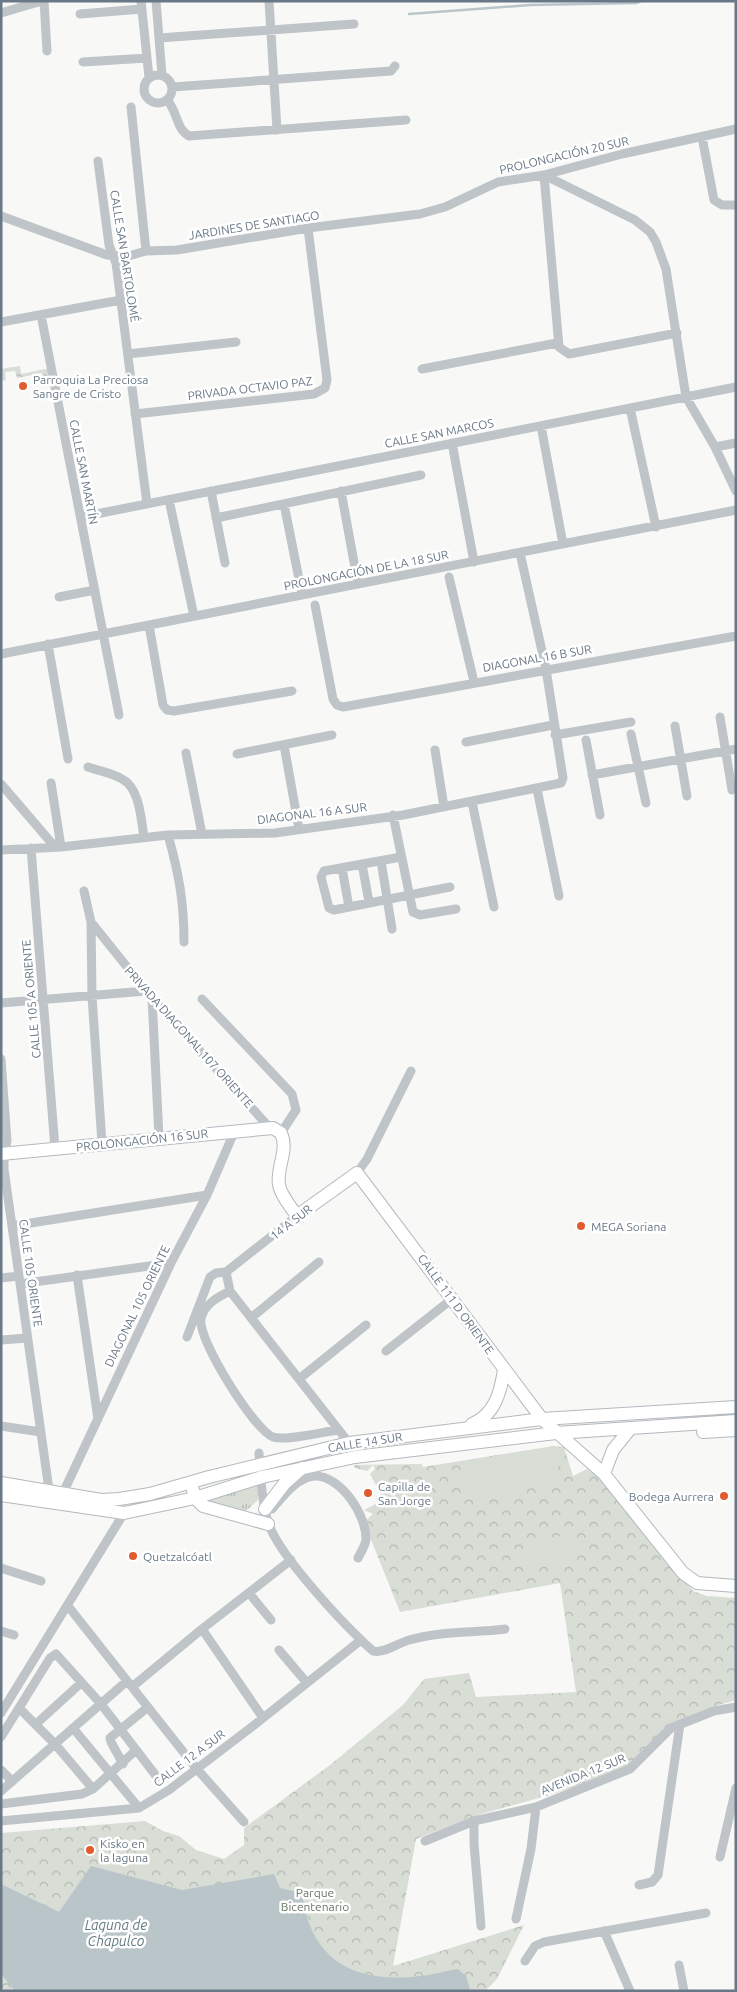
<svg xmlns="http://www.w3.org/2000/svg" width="737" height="1992" font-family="Ubuntu,sans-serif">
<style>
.grass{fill:url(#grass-tufts)}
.park{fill:url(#park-crowns)}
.pitch{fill:#d8ddd5}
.water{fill:#bac5ca}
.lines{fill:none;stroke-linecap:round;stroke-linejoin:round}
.stream{stroke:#bac5ca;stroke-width:2.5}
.secondary-casing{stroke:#b4b9be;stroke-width:14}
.street{stroke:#bfc4c8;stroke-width:9}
.secondary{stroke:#fff;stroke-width:12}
.poi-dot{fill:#e05b2e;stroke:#fff;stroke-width:2}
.labels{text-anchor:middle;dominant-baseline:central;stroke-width:5;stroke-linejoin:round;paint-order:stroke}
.street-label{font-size:12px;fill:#687886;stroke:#fff}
.poi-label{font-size:12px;fill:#687886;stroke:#fff;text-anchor:start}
.park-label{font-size:12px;fill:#667863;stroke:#fff}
.water-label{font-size:14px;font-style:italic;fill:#637982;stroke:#fff}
</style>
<defs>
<pattern id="grass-tufts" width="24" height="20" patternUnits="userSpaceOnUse" patternTransform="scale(1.25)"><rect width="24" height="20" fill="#d8ddd5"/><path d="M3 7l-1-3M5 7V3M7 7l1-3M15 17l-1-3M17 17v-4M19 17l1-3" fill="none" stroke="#b3b8b2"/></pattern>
<pattern id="park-crowns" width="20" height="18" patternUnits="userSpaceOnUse" patternTransform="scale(1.25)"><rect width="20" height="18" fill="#d8ddd5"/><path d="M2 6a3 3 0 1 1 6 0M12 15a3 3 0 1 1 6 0" fill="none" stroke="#b3b8b2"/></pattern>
</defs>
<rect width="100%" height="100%" fill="#f8f8f6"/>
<path class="grass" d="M257 1485 258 1500 245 1512 200 1501Z"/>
<path class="park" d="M20 366 21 374 50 368 52 376 43 378 42 373 17 378 15 371 5 372 6 380 1 381V369Z
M554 1446 564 1447 573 1476 587 1469 605 1482 693 1591 707 1596 736 1598V1700L712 1707 668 1728 631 1768 550 1795 481 1814 416 1839 393 1966 524 1925 497 1979 485 1991H1V1833L145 1821 163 1831 179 1836 196 1850 224 1859 244 1845V1828L330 1765 403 1705 424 1679 469 1673 476 1697 576 1692 560 1583 400 1612 364 1522 373 1514 364 1510 378 1503 381 1507 385 1502 370 1474 375 1469 373 1465 367 1471 355 1468 354 1465 422 1464 423 1467Z"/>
<path class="pitch" d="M554 1446 561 1483 466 1500 460 1463Z
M573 1534 577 1559 528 1567 523 1542Z"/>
<path class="water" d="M91 1866 182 1890 274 1874 280 1888 302 1893C310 1961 355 1984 420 1976 433 1975 445 1971 458 1969L466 1976 470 1989 462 1991H15L1 1974V1884L59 1912Z"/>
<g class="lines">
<path class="stream" d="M409 14 530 5 636 3 641 1"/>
<defs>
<path id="secondary" d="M1 1154 273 1128 281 1133C289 1151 276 1167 279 1185 281 1196 291 1207 297 1216L357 1173 542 1419 604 1474 683 1573 697 1583 736 1586
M472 1424C495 1415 501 1391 504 1369
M703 1432 736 1430
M604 1474 613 1450 630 1429
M1 1483 101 1500 119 1499 150 1494 209 1477 349 1443 542 1419 736 1407
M193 1490 195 1498 203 1506 268 1524
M1 1495 124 1513 195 1498 262 1477 355 1457 556 1433 736 1421
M265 1509 284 1484 302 1468"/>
</defs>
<use href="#secondary" class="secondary-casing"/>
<path class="street" d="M44 1 47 51
M141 1 149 77
M156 1 162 75
M269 1 277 130
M1 13 42 1
M80 14 142 9
M159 38 354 24
M83 62 147 58
M144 89a14 14 0 1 1 28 0a14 14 0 1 1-28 0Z
M173 87 391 71 395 66
M167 100C177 110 176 129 189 136L406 120
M131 107 146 251
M702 137 714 200 722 205H736
M98 161 109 245 116 263 147 504
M544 175 635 220 650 232 656 242 666 269 686 397 715 447 736 491
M544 175 559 347 569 354 677 333
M1 216 107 255 125 257 146 251 177 250 308 228 420 214 445 207 498 182 544 175 622 154 736 129
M41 315 119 715
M1 322 121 300
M128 354 236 342
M422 369 557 343
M630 408 656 527
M135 414 314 394 325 388 327 380 308 228
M541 426 563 544
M452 443 474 562
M715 447 736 443
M211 491 225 563
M341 491 358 584
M169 500 194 616
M284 504 302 594
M81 517 736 387
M216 518 421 475
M449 577 474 682
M59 597 95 590
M315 605 333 699 337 705 343 707 736 636
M149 625 163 705 167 710 174 711 292 691
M48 644 68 759
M1 654 736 510
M720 717 732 790
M675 726 687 796
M631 734 646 803
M555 735 631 722
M586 740 600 815
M466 742 553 725
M284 745 299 829
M435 750 444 807
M186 753 202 834
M237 754 332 735
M88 767C99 771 112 773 122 779 140 788 141 820 144 837
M592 775 736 749
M51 783 61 847
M1 784 55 847
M537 789 559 896
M472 802 494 907
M393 815 413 912 420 915 456 909
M168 835C179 874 184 902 184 942
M31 848 55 1148
M1 850 61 847 168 835 275 833 403 815 561 783 563 778 546 669 520 553
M401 857 324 871 321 877 329 908 334 910 450 887
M381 861 392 929
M362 864 369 902
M342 868 349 907
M84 891 91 922 92 996 102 1143
M91 922 152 998 269 1127
M152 998 159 1137
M202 999 292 1094 296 1110 281 1133
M1 1003 146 991
M1 1059 7 1141 4 1154V1169L49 1490
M357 1173 367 1159 411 1071
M12 1226 207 1195
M226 1272 297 1216
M77 1275 98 1419
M1 1278 19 1276
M20 1284 171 1263
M230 1291C218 1297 204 1304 201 1319 197 1339 255 1431 273 1437 287 1441 322 1432 338 1430
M251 1318 319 1262
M187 1337 210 1277 216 1273 226 1272 230 1291 349 1443
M1 1340 27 1338
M386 1351 452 1299
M299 1379 366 1325
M1 1426 41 1432
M259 1453C260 1475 262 1502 268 1522 278 1555 346 1627 373 1651 383 1654 398 1643 409 1640 439 1631 474 1633 505 1629
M63 1493 171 1263 207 1195 235 1130
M272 1509C282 1498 297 1477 314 1476 341 1475 367 1516 366 1540 365 1546 361 1552 358 1558
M1 1568 41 1581
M249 1593 271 1620
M68 1606 196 1768 244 1822
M202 1629 263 1718
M1 1631 14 1635
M279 1650 307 1683
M132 1687 202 1629 291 1560
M19 1708 55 1744 93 1789
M1 1713 124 1513
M36 1724 81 1683
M73 1728 139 1808
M1 1737 50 1658 56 1654 101 1704 157 1777
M123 1764 111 1742 110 1738 148 1707
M1 1770 12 1781
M1 1791 127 1681
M1 1804 82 1794 93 1789 135 1751
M1 1821 139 1808 169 1790 253 1726 361 1640
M474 1821V1844L481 1926
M425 1841 474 1821 536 1807 630 1769 671 1728 714 1711 736 1707
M720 1857 736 1788
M639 1885 652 1882 658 1875 680 1724
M516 1919 531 1849 536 1807
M604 1931 630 1991
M525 1961 535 1946 544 1942 706 1913
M679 1965 684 1991"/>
<use href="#secondary" class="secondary"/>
</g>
<g class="poi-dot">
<circle cx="23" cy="386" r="5"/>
<circle cx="581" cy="1226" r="5"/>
<circle cx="368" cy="1493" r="5"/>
<circle cx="724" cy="1496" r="5"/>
<circle cx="133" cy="1556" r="5"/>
<circle cx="90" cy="1850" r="5"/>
</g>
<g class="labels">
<g class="street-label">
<text transform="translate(564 155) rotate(-13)">PROLONGACIÓN 20 SUR</text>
<text transform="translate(254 225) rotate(-9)">JARDINES DE SANTIAGO</text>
<text transform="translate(125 256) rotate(81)">CALLE SAN BARTOLOMÉ</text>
<text transform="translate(250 388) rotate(-7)">PRIVADA OCTAVIO PAZ</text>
<text transform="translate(439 433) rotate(-11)">CALLE SAN MARCOS</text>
<text transform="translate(84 472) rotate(79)">CALLE SAN MARTÍN</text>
<text transform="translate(366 570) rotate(-11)">PROLONGACIÓN DE LA 18 SUR</text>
<text transform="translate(537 658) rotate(-10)">DIAGONAL 16 B SUR</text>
<text transform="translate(312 813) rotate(-7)">DIAGONAL 16 A SUR</text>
<text transform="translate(31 999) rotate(-95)">CALLE 105 A ORIENTE</text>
<text transform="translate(189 1037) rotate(48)">PRIVADA DIAGONAL 107 ORIENTE</text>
<text transform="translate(142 1140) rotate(-6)">PROLONGACIÓN 16 SUR</text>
<text transform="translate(291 1222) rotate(-38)">14 A SUR</text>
<text transform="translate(31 1273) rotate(82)">CALLE 105 ORIENTE</text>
<text transform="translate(456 1304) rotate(54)">CALLE 111 D ORIENTE</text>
<text transform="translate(137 1306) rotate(-64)">DIAGONAL 105 ORIENTE</text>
<text transform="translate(365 1442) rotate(-9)">CALLE 14 SUR</text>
<text transform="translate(189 1758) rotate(-37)">CALLE 12 A SUR</text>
<text transform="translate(583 1774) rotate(-22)">AVENIDA 12 SUR</text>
</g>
<g class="poi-label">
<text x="33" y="379">Parroquia La Preciosa<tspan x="33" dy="14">Sangre de Cristo</tspan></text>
<text x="591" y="1226">MEGA Soriana</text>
<text x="378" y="1486">Capilla de<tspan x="378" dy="14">San Jorge</tspan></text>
<text x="714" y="1496" text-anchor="end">Bodega Aurrera</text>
<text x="143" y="1556">Quetzalcóatl</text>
<text x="100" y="1843">Kisko en<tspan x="100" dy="14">la laguna</tspan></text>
</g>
<g class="park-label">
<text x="315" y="1892">Parque<tspan x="315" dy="14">Bicentenario</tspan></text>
</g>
<g class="water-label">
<text x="116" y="1925">Laguna de<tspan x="116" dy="16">Chapulco</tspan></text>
</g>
</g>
<rect width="737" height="1992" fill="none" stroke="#687886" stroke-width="5"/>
</svg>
